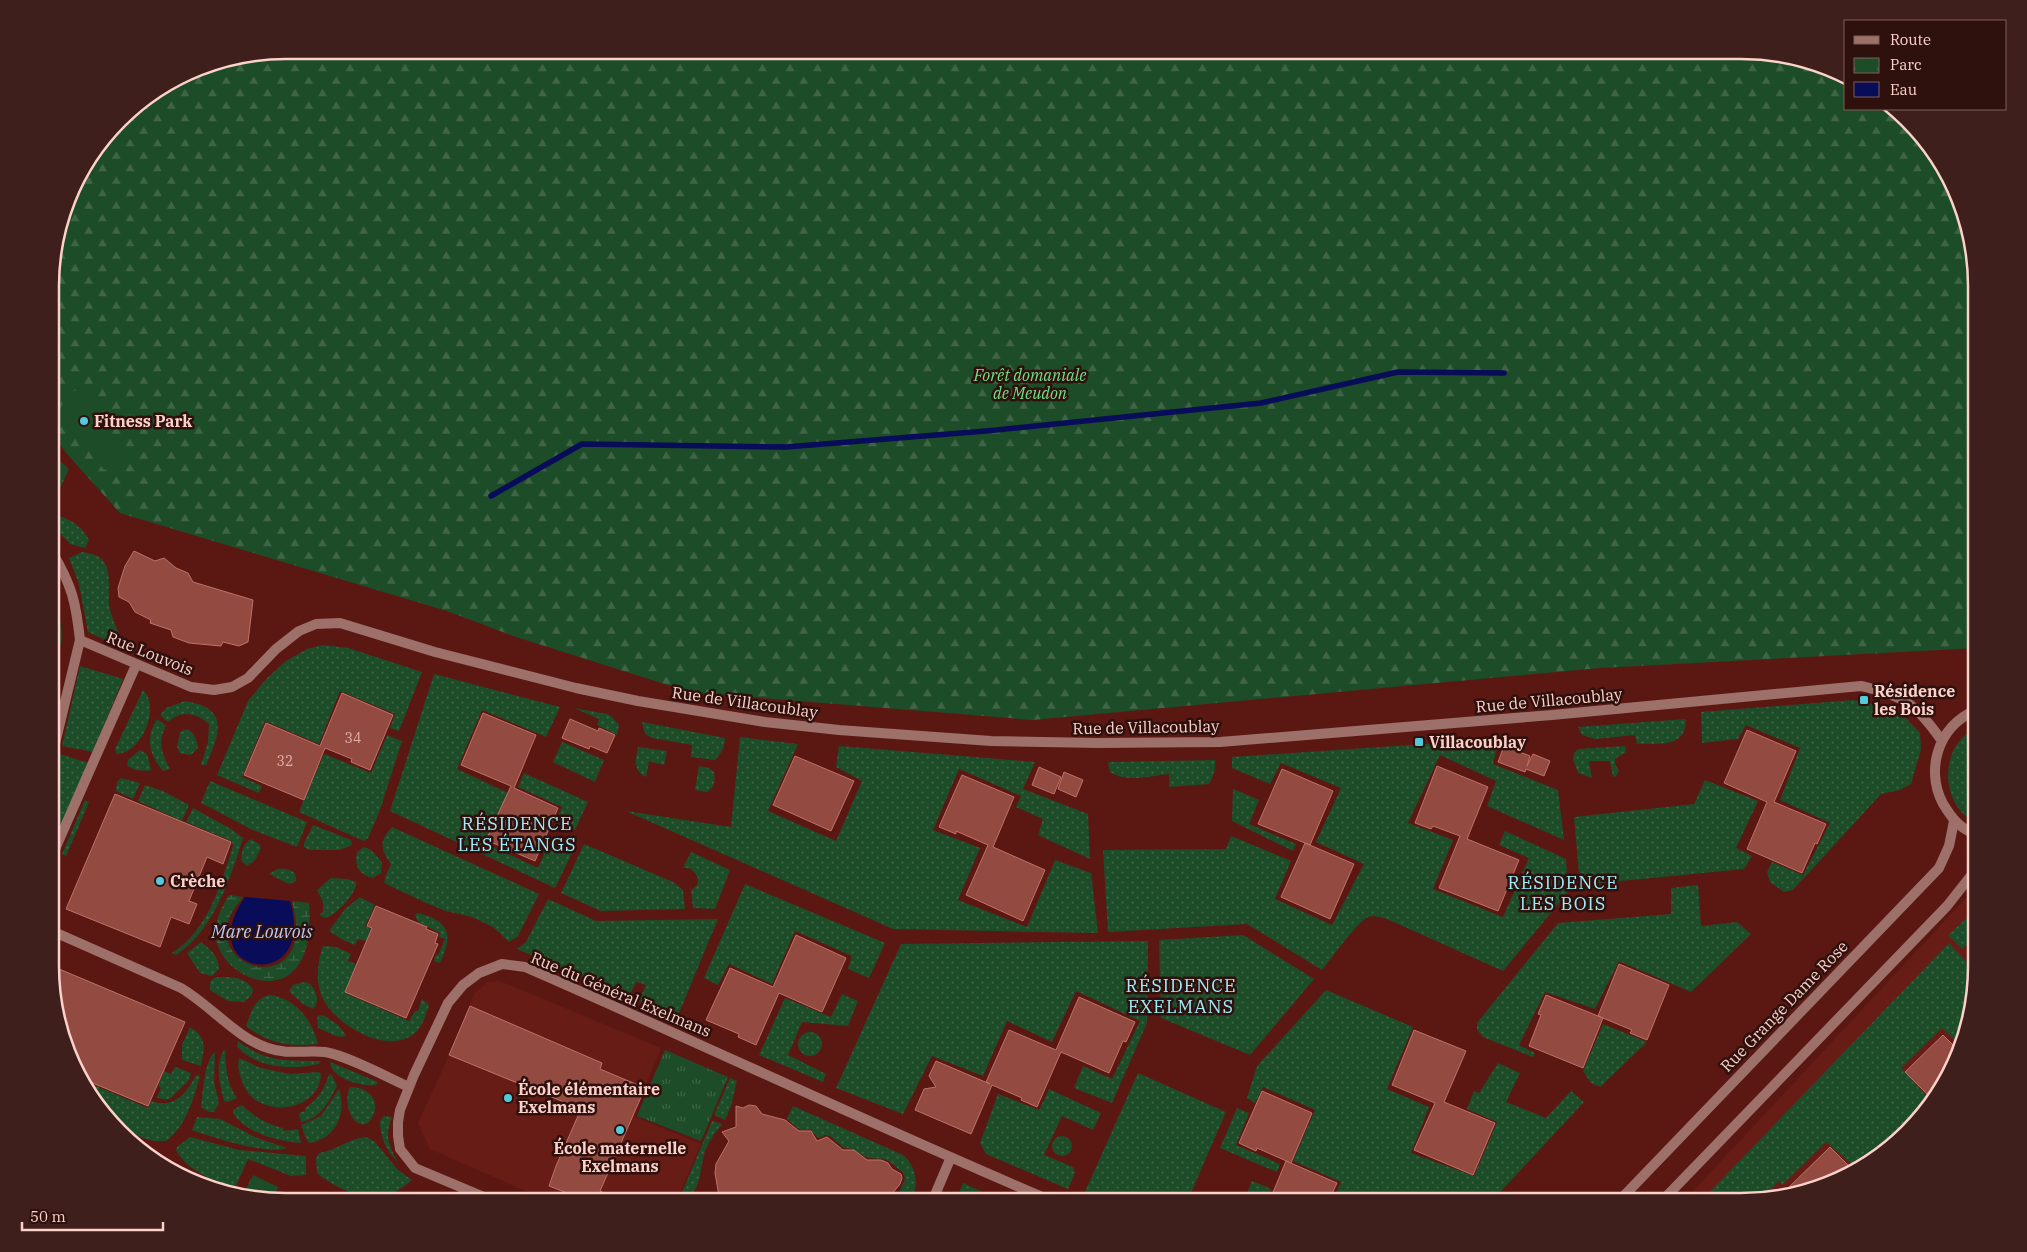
<svg xmlns="http://www.w3.org/2000/svg" width="2027" height="1252" font-family="'IBM Plex Serif',serif">
<style>
.built{fill:#681c16}
.grass{fill:url(#grass-dots)}
.forest{fill:url(#forest-firs)}
.wetland{fill:url(#wetland-marsh)}
.park{fill:url(#park-tufts)}
.pitch{fill:#1d4c28}
.water{fill:#090c59}
.lines{fill:none;stroke-linecap:round;stroke-linejoin:round}
.stream{stroke:#090c59;stroke-width:5.5}
.building{fill:#934a41;stroke:#bf7268}
.minor{stroke:#9d7069;stroke-width:10}
.tertiary{stroke:#9d7069;stroke-width:10}
.poi-dot{fill:#53cadc;stroke:#2e100d;stroke-width:2}
.labels{text-anchor:middle;dominant-baseline:central;stroke-width:5;stroke-linejoin:round;paint-order:stroke}
.number-label{font-size:14px;fill:#e2afa8}
.park-label{font-size:16px;font-style:italic;fill:#70e087;stroke:#2e100d}
.poi-label{font-size:16px;font-weight:bold;fill:#fcd1ca;stroke:#2e100d;text-anchor:start}
.street-label{font-size:16px;fill:#fcd1ca;stroke:#2e100d}
.neighbourhood-label{font-size:18px;letter-spacing:1px;fill:#9dedfa;stroke:#2e100d}
.water-label{font-size:18px;font-style:italic;fill:#bacbf7;stroke:#2e100d}
.rim{fill:none;stroke:#fcd1ca;stroke-width:2.5}
</style>
<defs>
<pattern id="grass-dots" width="8" height="8" patternUnits="userSpaceOnUse" patternTransform="scale(1.25)"><rect width="8" height="8" fill="#1d4c28"/><path d="M2 2h.1M6 6h.1" fill="none" stroke="#3f6546" stroke-width="1.8" stroke-linecap="round"/></pattern>
<pattern id="forest-firs" width="22" height="20" patternUnits="userSpaceOnUse" patternTransform="scale(1.25)"><rect width="22" height="20" fill="#1d4c28"/><path d="M5 1l3.5 6h-7zM16 11l3.5 6h-7z" fill="#3f6546"/></pattern>
<pattern id="wetland-marsh" width="20" height="14" patternUnits="userSpaceOnUse" patternTransform="scale(1.25)"><rect width="20" height="14" fill="#1d4c28"/><path d="M1 5h8M5 5V1M11 12h8M15 12V8" fill="none" stroke="#3f6546"/></pattern>
<pattern id="park-tufts" width="24" height="20" patternUnits="userSpaceOnUse" patternTransform="scale(1.25)"><rect width="24" height="20" fill="#1d4c28"/><path d="M3 7l-1-3M5 7V3M7 7l1-3M15 17l-1-3M17 17v-4M19 17l1-3" fill="none" stroke="#3f6546"/></pattern>
</defs>
<rect width="100%" height="100%" fill="#5b1813"/>
<path class="built" d="M1977 886V981L1965 1042 1937 1097 1859 1170 1756 1202H1683Z
M500 981 661 1048 633 1116 701 1144 676 1202H551L430 1149 418 1123 449 1055 474 994 487 982Z"/>
<path class="grass" d="M59 516C71 519 84 529 89 540L85 548 70 544 54 527 55 519Z
M82 552C117 556 107 581 109 605 111 616 116 625 119 635L116 645 88 632 79 584 69 558Z
M52 611 60 616 62 638 59 653 52 658Z
M323 645 348 648 422 672 399 731 390 728 395 714 340 691 319 744 265 721 242 777 262 786 259 793 217 775 248 701 267 678 286 661 307 649Z
M80 666 123 679 93 752 62 746Z
M434 674 560 707 546 737 482 710 457 769 508 793 484 843 538 868 551 838 574 849 555 888 390 811Z
M143 690C161 707 142 753 117 754L115 749Z
M1853 700 1882 706 1902 714 1920 733 1921 749 1911 784 1900 790 1881 794 1793 890 1784 892 1770 882 1767 872 1772 862 1803 875 1830 823 1780 800 1800 748 1746 725 1738 739 1702 743 1701 712Z
M185 701C230 708 220 733 206 765H201L208 742 209 724C195 712 182 710 168 722L160 715 166 708Z
M574 708 607 714 611 716 619 725 617 735 597 725 599 719Z
M157 719 166 726C157 742 162 754 170 769L163 771C149 755 145 737 157 719Z
M1686 719C1686 749 1659 743 1637 744L1635 735 1595 739 1582 735 1578 727Z
M642 722 725 738C725 747 721 754 715 760L691 757 692 745 652 738 645 734Z
M1977 728V823C1939 807 1938 744 1977 728Z
M187 729C195 734 196 738 198 748L191 755 180 753 177 747 180 732Z
M387 735 402 741 380 810 368 838 364 841 357 838 299 812 324 754 371 773Z
M740 737 798 744 768 811 836 841 862 781 836 767 839 746 1035 762 1023 789 1088 814 1090 859 1038 835 1043 819 1016 807 1021 796 959 769 933 830 980 848 958 900 1027 927 1055 860 1091 873 1098 933 893 929 626 811 731 827Z
M1499 739 1493 764 1558 790 1564 840 1487 806 1496 781 1440 755 1408 823 1453 840 1433 889 1503 917 1529 858 1499 845 1505 831 1566 859 1568 892 1503 971 1387 919C1381 917 1373 915 1368 917 1355 924 1332 958 1322 970L1247 924 1108 932 1103 850 1226 849 1231 836 1291 861 1275 899 1332 925 1364 864 1316 842 1341 788 1281 763 1270 784 1232 768V757Z
M562 742 604 760 595 782 553 762Z
M1625 746 1626 752 1615 759V764L1619 771 1616 776 1613 777 1610 761H1589L1592 778 1578 773 1573 759 1574 753 1578 749Z
M638 747 667 751 664 765 649 761 646 777C632 770 636 759 638 747Z
M140 750 147 754 151 769 149 771 136 770 127 766 128 760Z
M60 754 88 763 52 847V790Z
M1215 760C1216 769 1214 776 1209 784L1169 787V774C1151 776 1126 783 1110 772L1108 762Z
M699 766 709 768 714 772C715 781 715 787 707 792L695 790Z
M524 773 588 802 575 830 556 821 562 807 518 787Z
M121 778 140 783 133 799 116 791 117 782Z
M1705 780 1758 801 1736 848 1752 856 1744 869 1580 885 1574 817 1694 804Z
M210 781 307 822 297 847 253 830 201 803Z
M145 785 163 791 189 805 182 821 138 801Z
M1233 789 1259 800 1249 824 1296 844 1293 851 1232 821Z
M85 800 89 802 66 856 62 854Z
M193 808 231 829 243 838C230 879 214 930 176 955L172 953C209 929 220 886 233 846L232 841 186 822Z
M313 825 351 840 352 845 340 850H309L304 847V843Z
M392 827 539 894 518 936 509 942 493 927 472 917 446 911 426 903 384 883 386 875 391 864C380 849 379 841 392 827Z
M251 839 260 845 261 848 255 860 247 866 241 860C242 851 243 844 251 839Z
M584 844 673 882 683 890 685 909 601 911 561 893Z
M364 847 371 850 382 862 381 873 373 878C359 875 354 866 357 852Z
M691 852 730 870 715 909 693 908 691 890C702 884 699 874 689 868H683Z
M277 869C287 868 297 869 296 881L289 884 269 874Z
M331 878 348 879 356 882C358 892 337 913 328 917 324 918 323 917 320 915V913H323V902L317 890Z
M745 884 885 943 869 978 848 969 852 956 795 931 772 984 729 964 718 985 704 978Z
M1698 885 1701 926 1737 922 1751 934 1691 992 1619 961 1595 1009 1545 992 1519 1045 1535 1053 1533 1057 1483 1037 1477 1030V1023L1558 923 1671 914V888Z
M360 897 375 905 365 926 371 929 366 941 358 939 355 945 343 940 329 931 345 909Z
M548 899 596 921 718 919 677 1018 639 1001 646 985 636 982 629 997 517 949 526 942Z
M1977 909V935L1962 949 1948 935Z
M418 913C449 921 454 934 440 963L434 961 436 954 438 955 445 939 439 937 440 933 418 922 415 914Z
M1243 935 1314 979 1250 1055 1161 1018 1159 940Z
M1148 941 1147 1023 1112 1103 1074 1088 1083 1066 1112 1079 1140 1021 1076 991 1052 1042 1007 1021 983 1076 932 1056 903 1114 836 1088 901 944Z
M201 942C210 949 219 956 219 969L212 976 200 973 187 953Z
M1949 943 1977 973V981L1965 1042 1962 1047 1942 1028 1901 1068 1932 1102 1859 1170 1826 1142 1782 1185 1779 1181 1766 1195 1768 1198 1756 1202H1700Z
M323 946 336 947 351 954 348 961 356 964 345 993 409 1021 415 1011H418L422 999 429 1005C426 1014 423 1026 415 1033 388 1056 337 1026 323 999 315 983 317 963 323 946Z
M214 978C226 976 247 976 253 990L251 996 244 1002 228 1001 210 990V982Z
M304 982 310 984C317 991 320 1002 313 1009L303 1004 289 991 293 985Z
M1326 990 1413 1027 1387 1089 1429 1107 1411 1153 1474 1176 1497 1122 1467 1109 1474 1091 1479 1093 1498 1063 1520 1073 1506 1102 1546 1118 1571 1091 1584 1102 1491 1202H1332L1341 1182 1293 1161 1315 1110 1263 1087 1255 1103 1247 1098 1257 1066Z
M842 994 858 1001 848 1026 802 1022 788 1055 826 1074 823 1082 759 1055 785 998 831 1017Z
M271 995C297 1000 312 1020 318 1044 290 1047 269 1044 246 1026 251 1013 254 997 271 995Z
M323 1015 338 1025 346 1035 344 1037 336 1036 318 1028 317 1019 318 1016Z
M1603 1024 1647 1042 1600 1087 1591 1083 1583 1071Z
M190 1027C208 1039 204 1047 201 1066L182 1060V1045Z
M798 1044a12 12 0 1 1 24 0a12 12 0 1 1-24 0Z
M238 1041C267 1063 288 1060 321 1061L319 1064C293 1070 256 1069 237 1046Z
M225 1049C226 1067 226 1082 237 1098L228 1102 224 1101C220 1085 214 1063 225 1049Z
M215 1052 214 1082 219 1103 214 1112H209L201 1107C203 1093 204 1060 215 1052Z
M239 1059H242L258 1067 279 1072 291 1074 319 1072 321 1074C320 1104 282 1115 259 1102 249 1097 244 1088 241 1078 239 1072 237 1065 239 1059Z
M330 1062 378 1082 376 1085C362 1087 331 1079 330 1062Z
M175 1067 191 1073 189 1080 171 1098C167 1100 161 1100 157 1097L161 1088 158 1086 164 1071 171 1074Z
M1138 1073 1226 1112 1187 1202H1103L1084 1194Z
M329 1074 332 1075 337 1086C329 1101 321 1119 301 1122L299 1113 305 1111V1108C319 1099 324 1089 329 1074Z
M196 1075 200 1076C194 1098 186 1127 166 1141 159 1141 153 1142 146 1139 133 1135 87 1105 87 1090 87 1087 89 1085 89 1083L148 1108 151 1101C174 1109 186 1094 196 1075Z
M730 1078 737 1081 731 1106 725 1120 714 1115Z
M350 1087C373 1087 384 1107 367 1124 350 1128 343 1099 350 1087Z
M339 1089C347 1114 336 1139 309 1143L305 1136 301 1125 321 1116Z
M1049 1089 1101 1113 1093 1130 1062 1116 1044 1155 1073 1167 1075 1173 1068 1189 986 1154 980 1143 998 1094 1039 1110Z
M242 1105C255 1117 266 1124 283 1128V1131L298 1129 301 1143C277 1141 247 1134 233 1113V1110Z
M793 1106 903 1155C917 1167 919 1185 911 1202H895L905 1179 903 1172C897 1169 893 1163 887 1160 880 1157 873 1160 867 1157 858 1154 854 1147 844 1148L830 1136 825 1135 820 1138 817 1137 811 1130H800L787 1119Z
M1237 1108 1249 1113 1236 1145 1280 1164 1277 1172 1220 1148Z
M384 1116 392 1117C384 1137 389 1145 398 1163 387 1150 380 1139 380 1121Z
M197 1117 220 1119 257 1138 287 1148C270 1156 211 1137 192 1130Z
M712 1121 722 1124C715 1133 707 1143 704 1155 700 1170 701 1183 691 1196L680 1197Z
M1052 1146a10 10 0 1 1 20 0a10 10 0 1 1-20 0Z
M190 1137 239 1150 306 1156V1175L291 1176 248 1159 234 1190C214 1180 187 1171 176 1150L177 1147Z
M366 1137 374 1141 398 1170 412 1180C402 1188 393 1195 381 1197 363 1201 330 1185 317 1173L316 1158 319 1153C336 1151 349 1138 366 1137Z
M1252 1181 1271 1189 1266 1202H1243Z
M963 1183 1004 1202H955Z"/>
<path class="forest" d="M286 50H1742L1817 62 1846 77V109H1890L1946 168 1977 271V648L1600 668 1032 720 690 692 513 636 447 611 120 513 67 454 52 433V255L74 181 130 109 196 68Z"/>
<path class="wetland" d="M229 895 243 897C239 903 233 909 230 916 205 974 319 999 292 901L309 903C311 926 310 958 290 974 263 994 220 968 216 938 214 922 221 908 229 895Z"/>
<path class="park" d="M52 453 69 469 55 499 52 498Z
M665 1050 728 1077 701 1141 637 1116Z
M253 1175 278 1187 272 1200 259 1198 245 1191Z"/>
<path class="pitch" d="M82 387 123 458 104 470 79 435 76 433 74 435 60 409 67 395Z"/>
<path class="water" d="M245 897 290 901C318 995 189 977 245 897Z"/>
<g class="lines">
<path class="stream" d="M491 496 582 444 786 447 986 431 1261 403 1398 372 1504 373"/>
</g>
<path class="building" d="M134 551 155 561 164 558 176 568 188 573 193 582 253 600 248 642 239 646 223 642 221 646 189 643 173 637 171 630 150 623 151 620 135 612 129 602 119 597 118 588 125 566Z
M342 693 393 715 370 770 351 762 352 759 325 748 304 800 244 775 266 723 320 746Z
M483 713 536 735 514 788 558 808 535 861 486 840 511 786 461 765Z
M570 719 598 731 599 728 615 735 607 753 590 746 589 749 562 738Z
M1747 730 1796 751 1774 802 1826 824 1817 844 1815 843 1802 873 1747 849 1767 802 1724 783Z
M1504 746 1530 756 1527 766 1533 754 1550 761 1544 776 1526 769 1525 772 1498 762Z
M795 756 854 781 831 831 773 805Z
M1437 766 1488 787 1467 839 1519 860 1498 911 1439 888 1460 836 1433 826 1431 829 1415 823Z
M1039 767 1061 777 1054 794 1032 785Z
M1282 769 1333 791 1310 845 1258 824Z
M1064 772 1083 780 1076 797 1058 789Z
M962 775 1014 797 993 847 1045 870 1023 921 966 895 988 845 956 831V834L939 827Z
M115 794 231 842 223 864 207 857 189 901 197 904 189 924 171 917 160 947 66 909Z
M1305 843 1354 864 1330 919 1281 897Z
M376 906 427 927 426 929 438 934 435 943 438 944 406 1018 345 992 372 928 367 926Z
M796 935 846 958 822 1012 779 993 756 1045 738 1037 739 1034 706 1020 730 968 773 987Z
M1619 964 1669 985 1647 1040 1630 1033 1632 1030 1598 1016Z
M52 966 185 1022 148 1106 83 1079 52 997Z
M1546 995 1603 1018 1583 1068 1529 1046 1541 1015 1538 1014Z
M1079 997 1135 1022 1126 1042 1123 1041 1109 1073 1061 1052 1037 1107 1021 1100 1022 1098 992 1085 971 1134 915 1110 924 1089 936 1087 929 1076 936 1061 990 1084 986 1082 1009 1030 1056 1050Z
M470 1006 602 1063 600 1069 645 1088 600 1191 625 1202H569L570 1194 549 1186 556 1166 581 1109 449 1055Z
M1414 1030 1466 1051 1444 1102 1495 1123 1473 1175 1414 1150 1435 1103 1392 1085Z
M1943 1035 1960 1052 1937 1097 1934 1101 1905 1072Z
M1262 1091 1312 1113 1291 1163 1257 1148 1256 1151 1239 1143Z
M749 1105 756 1106 762 1114 785 1120 799 1131H811L817 1141 827 1137 843 1150H854L867 1160H881L888 1163 892 1169 901 1174 902 1178 900 1184 891 1195 893 1202H720L715 1173 716 1164 729 1141 722 1132 736 1127V1106L743 1108Z
M1830 1147 1855 1172 1783 1193Z
M1286 1161 1337 1183 1328 1202H1269Z"/>
<g class="lines">
<path class="minor" d="M52 756 80 640
M52 856 136 665
M52 931 181 988C210 1005 238 1039 268 1048 287 1055 306 1050 325 1052 348 1056 387 1077 409 1087
M496 1202 415 1168 400 1149 398 1136V1122L400 1110 414 1075 448 1003 463 985 479 973 502 964 525 967C702 1044 877 1127 1054 1202
M932 1202 951 1157
M1618 1202 1939 868 1949 846 1954 821
M1661 1202 1947 906 1977 868"/>
<path class="tertiary" d="M52 552C72 585 76 603 80 640L191 687 214 690 232 687 248 678 276 649 299 631 316 624 340 623 435 652 576 688 638 701 765 722 839 730 991 741 1098 743 1220 742 1552 715 1861 686C1905 696 1916 704 1942 741
M1977 710C1936 725 1923 776 1947 810 1954 821 1964 831 1977 834"/>
</g>
<g class="poi-dot">
<circle cx="84" cy="421" r="5"/>
<rect x="1859" y="695" width="10" height="10" rx="2.5"/>
<rect x="1414" y="737" width="10" height="10" rx="2.5"/>
<circle cx="160" cy="881" r="5"/>
<circle cx="508" cy="1098" r="5"/>
<circle cx="620" cy="1130" r="5"/>
</g>
<g class="labels">
<g class="number-label">
<text x="353" y="738">34</text>
<text x="285" y="761">32</text>
</g>
<g class="park-label">
<text x="1030" y="375">Forêt domaniale<tspan x="1030" dy="18">de Meudon</tspan></text>
</g>
<g class="poi-label">
<text x="94" y="421">Fitness Park</text>
<text x="1874" y="691">Résidence<tspan x="1874" dy="18">les Bois</tspan></text>
<text x="1429" y="742">Villacoublay</text>
<text x="170" y="881">Crèche</text>
<text x="518" y="1089">École élémentaire<tspan x="518" dy="18">Exelmans</tspan></text>
<text x="620" y="1148" text-anchor="middle">École maternelle<tspan x="620" dy="18">Exelmans</tspan></text>
</g>
<g class="street-label">
<text transform="translate(150 653) rotate(22)">Rue Louvois</text>
<text transform="translate(1549 700) rotate(-5)">Rue de Villacoublay</text>
<text transform="translate(745 702) rotate(8)">Rue de Villacoublay</text>
<text transform="translate(1146 727) rotate(-1)">Rue de Villacoublay</text>
<text transform="translate(621 994) rotate(23)">Rue du Général Exelmans</text>
<text transform="translate(1784 1006) rotate(-46)">Rue Grange Dame Rose</text>
</g>
<g class="neighbourhood-label">
<text x="517" y="823">RÉSIDENCE<tspan x="517" dy="21">LES ÉTANGS</tspan></text>
<text x="1563" y="882">RÉSIDENCE<tspan x="1563" dy="21">LES BOIS</tspan></text>
<text x="1181" y="985">RÉSIDENCE<tspan x="1181" dy="21">EXELMANS</tspan></text>
</g>
<g class="water-label">
<text x="262" y="931">Mare Louvois</text>
</g>
</g>
<path d="M0 0H2027V1252H0ZM286 59H1741A227 227 0 0 1 1968 286V966A227 227 0 0 1 1741 1193H286A227 227 0 0 1 59 966V286A227 227 0 0 1 286 59Z" fill="#3e1f1c" fill-rule="evenodd"/>
<path class="rim" d="M286 59H1741A227 227 0 0 1 1968 286V966A227 227 0 0 1 1741 1193H286A227 227 0 0 1 59 966V286A227 227 0 0 1 286 59Z"/>
<rect x="1844" y="20" width="162" height="90" fill="#2e100d" stroke="#805d59"/>
<rect x="1854" y="36" width="25" height="8" fill="#9d7069" stroke="#805d59"/>
<text x="1890" y="45" font-size="15" fill="#fcd1ca">Route</text>
<rect x="1854" y="58" width="25" height="15" fill="url(#park-tufts)" stroke="#805d59"/>
<text x="1890" y="70" font-size="15" fill="#fcd1ca">Parc</text>
<rect x="1854" y="82" width="25" height="15" fill="#090c59" stroke="#805d59"/>
<text x="1890" y="95" font-size="15" fill="#fcd1ca">Eau</text>
<path d="M22 1222v8h141v-8" fill="none" stroke="#fcd1ca" stroke-width="2.5"/>
<text x="30" y="1222" font-size="15" fill="#fcd1ca" stroke="#2e100d" stroke-width="4" paint-order="stroke">50 m</text>
</svg>
